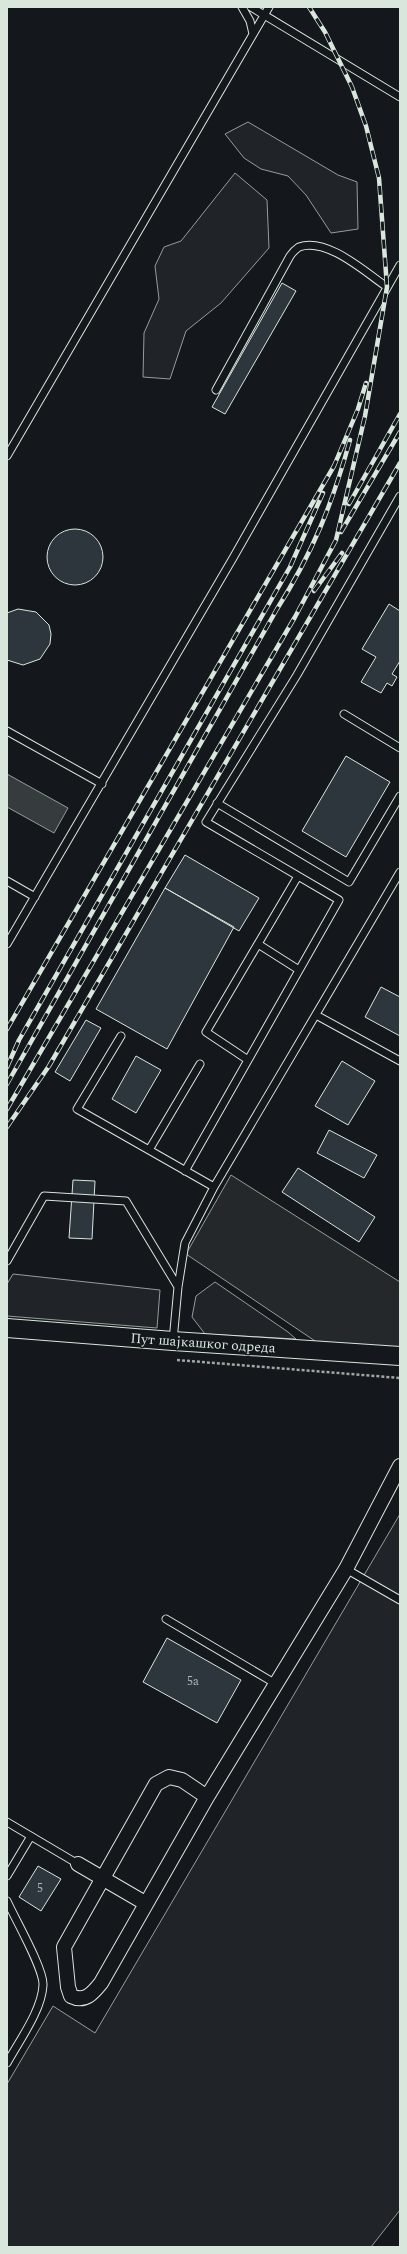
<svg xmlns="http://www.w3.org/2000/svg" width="407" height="2254" font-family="Spectral,serif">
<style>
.green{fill:#202428;stroke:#939e99}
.parking{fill:#24282b;stroke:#939e99}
.water{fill:#363b3e;stroke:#939e99}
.building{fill:#2c363c;stroke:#d8e6dc}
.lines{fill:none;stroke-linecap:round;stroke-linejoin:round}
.service-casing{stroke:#d8e6dc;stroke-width:9}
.minor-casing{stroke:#d8e6dc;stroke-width:16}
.tertiary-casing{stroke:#d8e6dc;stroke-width:20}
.path{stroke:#9da8a2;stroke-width:2.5;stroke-dasharray:3 2;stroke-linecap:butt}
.service{stroke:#14181c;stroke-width:7}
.minor{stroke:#14181c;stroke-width:14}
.tertiary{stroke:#14181c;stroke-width:18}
.rail-casing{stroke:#d8e6dc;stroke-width:4.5}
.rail{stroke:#14181c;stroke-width:3;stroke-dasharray:9;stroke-linecap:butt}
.labels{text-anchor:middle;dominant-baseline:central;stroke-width:3;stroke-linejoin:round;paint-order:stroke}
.number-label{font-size:12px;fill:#adbab4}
.street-label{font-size:14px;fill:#d8e6dc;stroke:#14181c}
</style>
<rect width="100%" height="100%" fill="#14181c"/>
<path class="green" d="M248 122 338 175 357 182 358 229 331 233 306 195 288 176 261 169 244 158 225 134Z
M235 173 267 200 269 248 221 303 186 331 170 379 143 377 144 333 159 299 155 266 164 247 181 241Z
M13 1274 160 1290 157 1328 7 1316V1284Z
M215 1282 288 1332 296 1339 205 1334 192 1317 196 1296Z
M400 1514V2210L371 2247H7V2084L53 2006 95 2033Z"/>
<path class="parking" d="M231 1175 400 1282V1348L318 1343 186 1254Z"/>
<path class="water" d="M7 774 68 808 54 833 7 807Z"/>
<path class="building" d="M282 283 296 291 225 414 212 407Z
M47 557a28 28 0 1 1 56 0a28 28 0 1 1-56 0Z
M389 604 400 611V661L392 674 397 677 392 686 387 683 381 693 361 682 376 657 362 649Z
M18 609 36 612 49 625 51 634 50 644 40 659 23 665 7 660V613Z
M346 756 390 782 346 857 302 831Z
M185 855 259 898 239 931 165 888Z
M165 888 234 927 167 1049 96 1009Z
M381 987 400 997V1036L365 1017Z
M86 1020 101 1028 70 1081 55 1072Z
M136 1056 161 1070 136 1113 112 1099Z
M342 1061 375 1081 348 1125 315 1106Z
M329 1130 377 1155 364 1178 317 1153Z
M298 1168 375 1217 359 1242 282 1192Z
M73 1180 95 1181 92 1239 69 1238Z
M167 1638 241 1680 217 1723 143 1682Z
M38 1866 61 1879 41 1911 19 1897Z"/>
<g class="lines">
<defs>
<path id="service" d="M242 7 250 21 253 34
M251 7 400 97
M216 390 290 256C292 253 296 249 299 247 327 237 365 272 387 287
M7 456 269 7
M344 714 400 748
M7 731 102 784
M217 803 349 882 400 796
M7 881 35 897
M7 944 233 558 400 265
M258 944 299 970
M316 1015 400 1061
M121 1036 77 1109 214 1187
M248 1060 206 1032 298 876
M149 1150 200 1064
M185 1171 339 900 206 822 297 675 400 496
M7 1261 44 1196 126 1201 178 1287
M173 1341 178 1287 185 1243 214 1187 400 872
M346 1569 400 1600
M166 1619 276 1684
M7 1822 78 1864
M7 1876 31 1836
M7 1901C15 1919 44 1969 43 1985 42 2010 19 2041 7 2063"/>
<path id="minor" d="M207 1797 182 1780 169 1777 156 1784 64 1947 68 1987 71 1996C85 2003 93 1993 101 1983L207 1797 346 1569 400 1466
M78 1864 145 1903"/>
<path id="tertiary" d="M7 1328 173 1341 400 1356"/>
</defs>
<use href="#service" class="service-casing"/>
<use href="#minor" class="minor-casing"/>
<use href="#tertiary" class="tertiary-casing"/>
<path class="path" d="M177 1360 400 1378"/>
<use href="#service" class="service"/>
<use href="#minor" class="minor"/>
<use href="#tertiary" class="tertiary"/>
<defs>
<path id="rail" d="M349 504 400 414
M341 532 400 432
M314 591 342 553
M7 1029 334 466 358 409 366 383
M7 1067 19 1040 290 567 323 493
M7 1084 277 609C313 552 332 505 350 440
M7 1109 295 617 336 540 365 416 387 287 379 178 366 126 352 87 325 32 309 7
M7 1127 49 1066 400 463"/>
</defs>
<use href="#rail" class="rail-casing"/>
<use href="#rail" class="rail"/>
</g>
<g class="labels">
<g class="number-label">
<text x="193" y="1681">5a</text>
<text x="40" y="1888">5</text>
</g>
<g class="street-label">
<text transform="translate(203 1343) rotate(4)">Пут шајкашког одреда</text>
</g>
</g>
<rect width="407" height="2254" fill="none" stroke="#d8e6dc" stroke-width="16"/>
</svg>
